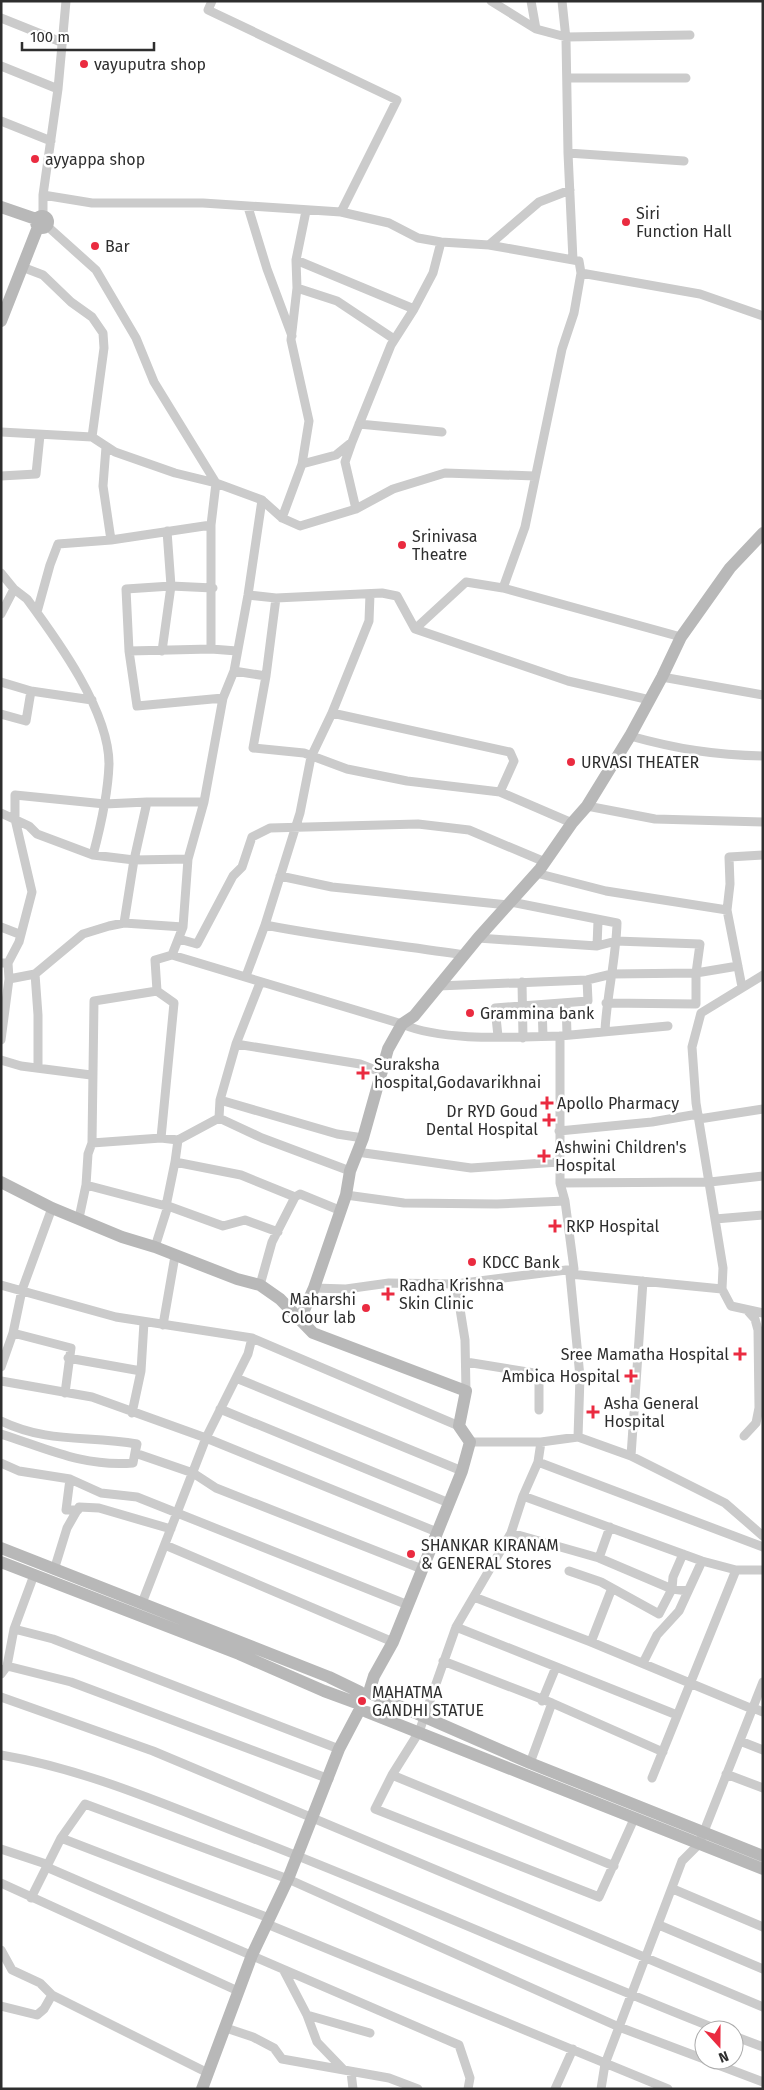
<svg xmlns="http://www.w3.org/2000/svg" width="764" height="2090" font-family="'Fira Sans',sans-serif">
<style>
.lines{fill:none;stroke-linecap:round;stroke-linejoin:round}
.street{stroke:#cbcbcb;stroke-width:9}
.secondary{stroke:#b8b8b8;stroke-width:12}
.poi-dot{fill:#ea2b40;stroke:#fff;stroke-width:2}
.labels{text-anchor:middle;dominant-baseline:central;stroke-width:5;stroke-linejoin:round;paint-order:stroke}
.poi-label{font-size:16px;fill:#2e2e2e;stroke:#fff;text-anchor:start}
</style>
<rect width="100%" height="100%" fill="#fff"/>
<g class="lines">
<path class="street" d="M212 1 208 10 397 100 341 212
M491 1 536 29
M531 1 536 29 566 37 690 35
M562 1 566 39 568 153 573 260
M1 18 61 42
M1 66 58 89
M567 78H686
M1 121 51 141
M568 153 684 161
M43 195 58 89 66 1
M248 207 267 269 292 336
M43 216V195L92 203H203L341 212 389 223 418 238 441 242 489 245 579 261 581 273 700 294 763 316
M46 225 96 270 136 338 154 382 216 483 262 500 248 595 234 671 223 698 204 802 188 859 183 927 172 955 402 1024C443 1042 514 1037 560 1036V1183L565 1201 574 1269 570 1274 580 1377 578 1437
M489 245 539 202 570 190
M296 260 414 309
M22 267 43 275 71 302 92 317 103 333 104 348 92 437
M581 273 574 313 562 349 525 527 503 588 681 637
M297 288 337 301 394 339
M359 424 442 432
M1 432 92 437 115 452 175 473 216 483 211 525 111 540 103 486 106 447
M352 442 345 462 356 509
M302 464 309 421 291 340 297 288 296 260 306 211
M1 476 36 474 40 435
M262 500 282 518 300 526 356 509 393 489 445 473 535 476
M282 518 302 464 336 455 352 442 391 345 414 309 433 273 441 242
M211 525V649L237 651
M1 573 14 589
M213 588 171 586 126 589 129 651 137 706 223 698
M503 588 466 582 415 629 568 681 650 700
M248 595 276 598 382 593 397 596 415 629
M276 598 266 676 253 748 304 753 347 769 407 781 500 792 572 823
M37 612 50 565 58 544 111 540
M1 614 14 589 27 599C58 641 109 711 109 764 108 795 101 825 93 855
M129 651 211 649
M162 651 171 586 167 531
M234 671 266 676
M662 677 763 695
M1 682 31 691 92 700
M332 713 369 621 370 594
M1 714 26 721 31 691
M630 736C677 749 714 755 763 756
M587 806 655 819 763 822
M1 813 29 826 37 834 93 855 134 860 188 859
M536 873 606 891 727 910
M280 876 332 887 508 905
M511 902 617 923C616 959 607 994 605 1030
M124 923 134 860 147 802H204
M265 925C331 938 398 945 464 955
M1 927 19 934
M478 938 597 946 616 941 700 944 696 973 738 966
M179 939 197 944 233 876 242 867 252 837 270 828 418 824 469 830 545 862
M597 946 598 921
M1 963H8L9 979 35 974 83 934 109 926 124 923 183 927
M8 963 19 942 32 892 15 819V795L105 804 147 802
M35 974 38 1015V1067
M246 976 265 925 300 813 311 757 332 713 510 752 514 761 500 792
M522 982 523 1038
M438 986 587 980 612 974 696 973V1004L606 1003
M742 987 727 910 730 884 729 857 763 855
M157 991 174 1003 161 1138
M566 1003 567 1034
M542 1005 543 1036
M498 1036 495 1008 588 1001 587 980
M560 1036 668 1026
M1 1040 9 979
M236 1044 260 983
M1 1060 21 1066 91 1075
M220 1100 337 1134 363 1138
M699 1119 763 1109
M559 1131 652 1122 698 1114
M178 1140 219 1118
M92 1143 94 1001 157 991 155 960 172 955
M357 1152 471 1168 559 1162
M350 1171 262 1138 219 1118 220 1100 236 1044 360 1064 383 1073
M560 1183 710 1182 763 1176
M86 1185 166 1206
M346 1195 404 1203 497 1204 565 1201
M168 1206 223 1226 245 1220 278 1232
M79 1218 86 1185 88 1154 92 1143 161 1138 178 1140 175 1162
M715 1219 763 1215
M155 1247 168 1206H166L175 1162 241 1175 295 1197 300 1194 339 1210
M570 1274 722 1289 731 1306 763 1313
M1 1285 116 1317 252 1338 459 1426
M260 1285 272 1242 295 1197
M314 1288 346 1289 389 1283 456 1284
M722 1289 723 1268 696 1103 692 1047 701 1013 763 975
M163 1325 175 1256
M13 1333 71 1348 65 1393
M68 1358 141 1371 132 1413
M466 1362 534 1373 539 1377V1410
M1 1367 13 1333 22 1290 52 1208
M141 1371 144 1322
M236 1378 462 1471
M1 1381 92 1397 206 1438 437 1532
M466 1391 465 1340 456 1284 574 1269
M220 1409 449 1503
M1 1421C49 1444 88 1435 137 1444L135 1453 193 1473 216 1488 422 1569
M1 1434C48 1449 83 1467 133 1463L136 1447
M744 1436 756 1423 759 1408 758 1330 755 1319 747 1310
M470 1442H541L578 1437 631 1456 725 1503 763 1536
M541 1442 538 1462 523 1496 511 1533 456 1627 419 1732 392 1775 375 1809 599 1897 634 1819
M631 1456 643 1281
M538 1462 763 1547
M1 1463 19 1471 70 1479 101 1493 137 1497 408 1605
M70 1479 66 1510H78
M523 1496 702 1561 736 1570
M511 1533 599 1558 672 1589 688 1591
M165 1545 393 1642
M599 1558 610 1527
M54 1570 67 1528 79 1507 99 1508 171 1529
M569 1571 601 1582 659 1614 672 1589 673 1577 683 1554
M474 1597 591 1642 750 1708
M142 1603 206 1438 248 1354 252 1338
M456 1627 677 1715
M14 1629 53 1639 339 1749
M591 1642 612 1588
M443 1661 552 1703 663 1752
M643 1663 657 1635 679 1611 702 1561
M7 1666 14 1629 34 1575
M1 1674 7 1666 71 1682 329 1779
M1 1697 153 1751 763 2007
M542 1701 556 1667
M751 1707 763 1712
M740 1741 763 1750
M1 1755C84 1769 161 1803 239 1833 401 1895 558 1967 719 2030
M530 1763 552 1703
M726 1774 763 1788
M392 1775 614 1866
M652 1778 736 1570H763
M61 1838 269 1918
M1 1849 46 1864 51 1869 459 2045 470 2078 468 2089
M1 1883 238 1991
M673 1889 763 1927
M31 1898 61 1838 85 1804 288 1879 619 2027 704 2059
M267 1924 668 2089
M659 1925 763 1969
M1 1950 12 1970 40 1983 52 1995 208 2073
M284 1971 307 2015 317 2042 343 2069
M1 2006 37 2015 44 2009 52 1995
M307 2015 370 2033
M226 2028 253 2037 274 2048 282 2059 389 2078 418 2089
M734 2036 763 2047
M705 2060 763 2082
M351 2072 353 2089
M555 2089 573 2049
M601 2089 605 2064 682 1861 699 1844 763 1682"/>
<path class="secondary" d="M1 207 36 219
M36 222a6 6 0 1 1 12 0a6 6 0 1 1-12 0Z
M1 321 38 227
M1 1182 52 1208 122 1237 155 1247 237 1279 260 1285 280 1299 313 1333 466 1391 459 1426 470 1442 462 1471 393 1642 374 1676 369 1692
M300 1319 314 1288 346 1195 350 1171 363 1138 388 1049 402 1024 414 1016 478 938 540 869 572 823 587 806 630 736 662 677 681 637 730 568 763 533
M1 1548 329 1677 360 1692
M1 1562 239 1654 324 1691 354 1702
M372 1694 530 1763 763 1856
M367 1712 763 1869
M202 2089 252 1955 288 1879 339 1749 359 1711"/>
</g>
<g class="poi-dot">
<circle cx="84" cy="64" r="5"/>
<circle cx="35" cy="159" r="5"/>
<circle cx="626" cy="222" r="5"/>
<circle cx="95" cy="246" r="5"/>
<circle cx="402" cy="545" r="5"/>
<circle cx="571" cy="762" r="5"/>
<circle cx="470" cy="1013" r="5"/>
<path d="M360.5 1065.5h5v5h5v5h-5v5h-5v-5h-5v-5h5z"/>
<path d="M544.5 1095.5h5v5h5v5h-5v5h-5v-5h-5v-5h5z"/>
<path d="M546.5 1112.5h5v5h5v5h-5v5h-5v-5h-5v-5h5z"/>
<path d="M541.5 1148.5h5v5h5v5h-5v5h-5v-5h-5v-5h5z"/>
<path d="M552.5 1218.5h5v5h5v5h-5v5h-5v-5h-5v-5h5z"/>
<circle cx="472" cy="1262" r="5"/>
<path d="M385.5 1286.5h5v5h5v5h-5v5h-5v-5h-5v-5h5z"/>
<circle cx="366" cy="1308" r="5"/>
<path d="M737.5 1346.5h5v5h5v5h-5v5h-5v-5h-5v-5h5z"/>
<path d="M628.5 1368.5h5v5h5v5h-5v5h-5v-5h-5v-5h5z"/>
<path d="M590.5 1404.5h5v5h5v5h-5v5h-5v-5h-5v-5h5z"/>
<circle cx="411" cy="1554" r="5"/>
<circle cx="362" cy="1701" r="5"/>
</g>
<g class="labels">
<g class="poi-label">
<text x="94" y="64">vayuputra shop</text>
<text x="45" y="159">ayyappa shop</text>
<text x="636" y="213">Siri<tspan x="636" dy="18">Function Hall</tspan></text>
<text x="105" y="246">Bar</text>
<text x="412" y="536">Srinivasa<tspan x="412" dy="18">Theatre</tspan></text>
<text x="581" y="762">URVASI THEATER</text>
<text x="480" y="1013">Grammina bank</text>
<text x="374" y="1064">Suraksha<tspan x="374" dy="18">hospital,Godavarikhnai</tspan></text>
<text x="557" y="1103">Apollo Pharmacy</text>
<text x="538" y="1111" text-anchor="end">Dr RYD Goud<tspan x="538" dy="18">Dental Hospital</tspan></text>
<text x="555" y="1147">Ashwini Children's<tspan x="555" dy="18">Hospital</tspan></text>
<text x="566" y="1226">RKP Hospital</text>
<text x="482" y="1262">KDCC Bank</text>
<text x="399" y="1285">Radha Krishna<tspan x="399" dy="18">Skin Clinic</tspan></text>
<text x="356" y="1299" text-anchor="end">Maharshi<tspan x="356" dy="18">Colour lab</tspan></text>
<text x="729" y="1354" text-anchor="end">Sree Mamatha Hospital</text>
<text x="620" y="1376" text-anchor="end">Ambica Hospital</text>
<text x="604" y="1403">Asha General<tspan x="604" dy="18">Hospital</tspan></text>
<text x="421" y="1545">SHANKAR KIRANAM<tspan x="421" dy="18">&amp; GENERAL Stores</tspan></text>
<text x="372" y="1692">MAHATMA<tspan x="372" dy="18">GANDHI STATUE</tspan></text>
</g>
</g>
<rect width="764" height="2090" fill="none" stroke="#2e2e2e" stroke-width="5"/>
<g transform="translate(719 2045) rotate(159)"><circle r="24" fill="#ffffff" stroke="#ababab"/>
<path d="M0-4L9 19L0 12L-9 19Z" fill="#ea2b40"/>
<text y="-8" font-size="14" font-weight="bold" text-anchor="middle" fill="#2e2e2e">N</text>
</g>
<path d="M22 42v8h132v-8" fill="none" stroke="#2e2e2e" stroke-width="2.5"/>
<text x="30" y="42" font-size="15" fill="#2e2e2e" stroke="#ffffff" stroke-width="4" paint-order="stroke">100 m</text>
</svg>
